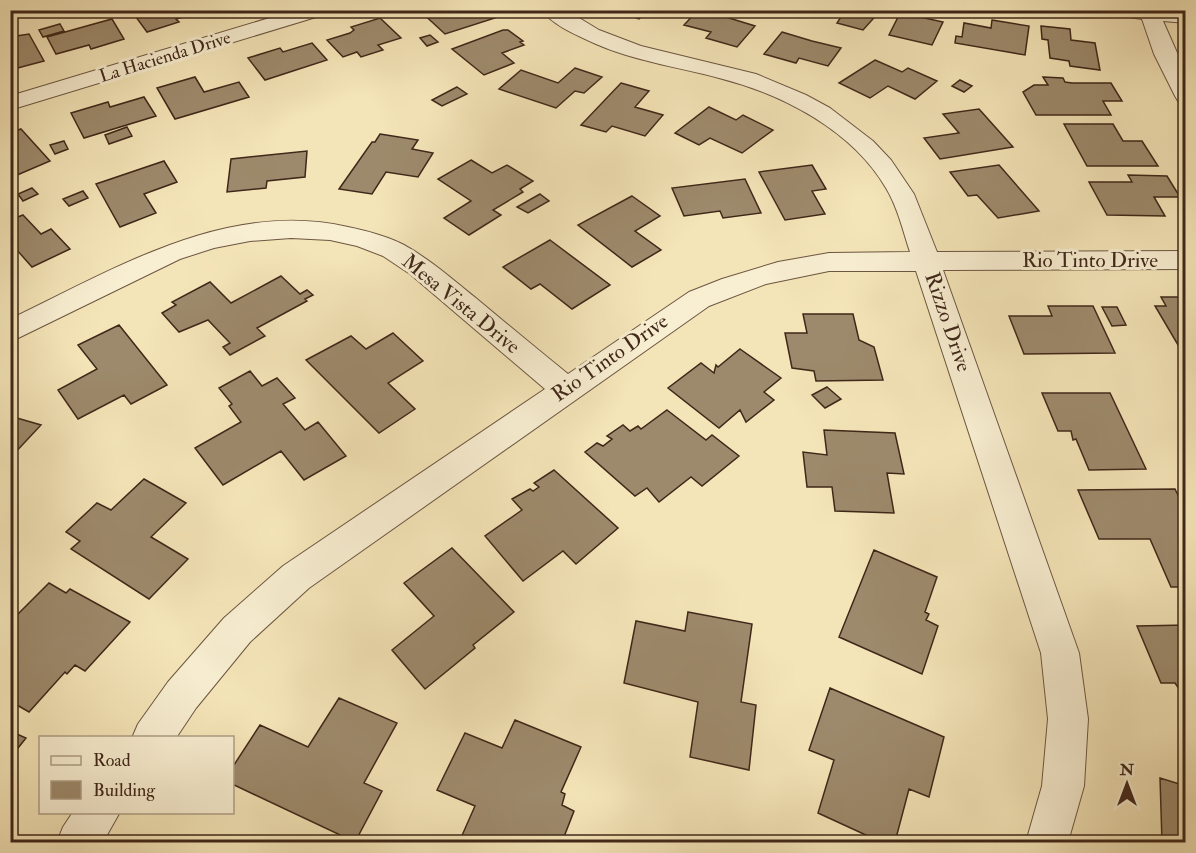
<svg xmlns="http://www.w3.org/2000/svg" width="1196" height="853" font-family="'IM FELL Double Pica',serif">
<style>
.building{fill:#9d8a6c;stroke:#3f2719;stroke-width:1.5}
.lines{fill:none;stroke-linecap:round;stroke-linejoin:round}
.minor-casing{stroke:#6c5641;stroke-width:2}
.minor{fill:#f8eed1;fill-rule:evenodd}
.labels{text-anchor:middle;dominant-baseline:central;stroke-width:6;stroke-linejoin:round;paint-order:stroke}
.far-street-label{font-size:18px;fill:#3f2719;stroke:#f8eed1}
.street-label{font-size:21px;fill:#3f2719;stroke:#f8eed1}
</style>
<rect width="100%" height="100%" fill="#f4e5b8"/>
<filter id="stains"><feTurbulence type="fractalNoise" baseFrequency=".00333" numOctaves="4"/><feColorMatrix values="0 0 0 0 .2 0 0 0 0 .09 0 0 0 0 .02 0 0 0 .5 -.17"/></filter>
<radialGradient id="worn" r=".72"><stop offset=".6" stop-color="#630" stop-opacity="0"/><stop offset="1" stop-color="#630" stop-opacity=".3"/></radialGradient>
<path class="building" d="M137 10H204V11L176 19 179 22 147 32 133 13Z
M419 10H487L495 18 445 34Z
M615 10H648L639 19Z
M698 10H703L755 26 737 47 706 38 711 32 684 25Z
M815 10H881L863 30 837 23 841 17Z
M893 10H923L920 17 943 22 932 45 889 35 898 17 890 16Z
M380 18 401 38 378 45 383 50 361 57 357 52 343 57 327 40 350 33 354 30 351 27Z
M112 19 124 39 91 49 89 45 56 54 47 37Z
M992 20 1029 26 1025 55 955 43 956 36 962 37 964 23 991 28Z
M60 24 64 31 43 37 39 30Z
M1041 26 1070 29 1071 40 1095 43 1100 70 1070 66 1069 61 1050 58 1048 40 1042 39Z
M503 30H508L523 41 520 42 524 45 502 53 514 63 484 75 452 49Z
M782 32 812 41 841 48 828 66 799 58 796 63 764 54Z
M29 34 44 61 10 70V37Z
M430 35 438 42 427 46 420 38Z
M312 43 327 60 265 80 248 58 280 48 283 52Z
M875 60 902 72 908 68 937 81 915 99 888 86 870 98 839 83Z
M575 68 602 77 584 93 575 91 556 108 499 89 521 70 558 83Z
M195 77 204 92 239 82 249 97 175 119 157 88Z
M1043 77 1063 78 1065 82 1072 83H1111L1122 101H1103L1111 115H1036L1023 92 1034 85H1048Z
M960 80 972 86 964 92 952 86Z
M621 83 649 91 635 107 663 115 645 136 612 126 606 132 581 125Z
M457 87 467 94 442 106 432 100Z
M144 97 156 116 84 138 71 113 108 102 110 107Z
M709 107 736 120 743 115 773 130 742 153 710 138 699 145 675 133Z
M979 109 1013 147 940 159 924 138 959 133 943 114Z
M1064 124H1113L1123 141H1142L1158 166H1087Z
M127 127 132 136 109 144 105 135Z
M21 129 50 161 10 178V133Z
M380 134 418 140 412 149 433 153 418 177 386 172 372 194 339 189 372 142H375Z
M64 141 68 149 55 154 50 145Z
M307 151 305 177 267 181 266 188 227 192 231 159Z
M471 160 492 173 507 165 533 181 520 189 523 192 493 210 501 215 469 235 444 218 471 201 438 179Z
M164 161 177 182 144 194 156 213 120 227 96 184Z
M812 165 826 189 812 191 825 214 785 220 759 172Z
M999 165 1039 211 998 218 977 195 968 196 950 172Z
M1128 175 1167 176 1180 197H1154L1165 216 1107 215 1089 182H1132Z
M745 179 761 213 723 218 720 211 684 216 672 188Z
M32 188 38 194 23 201 18 194Z
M83 191 88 198 69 206 63 199Z
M540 194 549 201 528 213 517 207Z
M632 196 660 216 635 231 661 250 632 267 578 225Z
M23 215 41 234 51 229 70 249 32 267 16 249 10 251V220Z
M550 240 610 285 572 309 540 284 531 289 503 267Z
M281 276 300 294 307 290 313 295 305 299 307 301 257 328 265 336 230 355 223 347 230 343 208 320 179 332 162 313 176 305 172 302 210 282 231 303Z
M1161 297H1179L1186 306V350H1181L1155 306H1166Z
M1048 306H1093L1115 353 1024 354 1009 316H1052Z
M1102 307H1117L1126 325 1112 326Z
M803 314H853L859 340 874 347 883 380 816 381 814 371 792 368 785 333H807Z
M119 325 167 385 131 404 124 395 78 419 58 390 97 369 78 345Z
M393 333 423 361 388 383 415 409 379 433 306 360 351 336 366 349Z
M740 349 781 378 764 392 774 400 746 422 740 410 719 428 668 388 701 363 714 373 716 365 718 367Z
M250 371 262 386 277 378 295 398 283 404 305 430 318 422 346 456 304 480 281 451 223 485 195 448 241 422 229 406 232 404 219 388Z
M827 387 841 399 825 408 812 395Z
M1042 393H1110L1146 469 1089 470 1076 439 1073 440 1071 431H1058Z
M667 410 706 440 712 435 739 456 702 486 691 477 659 502 647 488 635 496 585 452 597 443 603 446 612 439 607 436 623 425 630 431 638 426 641 429Z
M10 416 41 425 10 458Z
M824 430 895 433 904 474 887 473 894 513 835 511 832 487H807L803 452 827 455Z
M554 470 618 528 576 564 563 551 523 581 485 536 522 510 512 499 530 489 533 491 539 487 534 483Z
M144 479 186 503 151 537 188 559 149 599 71 549 80 541 66 532 97 503 111 510Z
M1175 489 1186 511V587H1171L1150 539H1099L1078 490Z
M452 548 514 612 473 645 475 648 425 689 392 650 434 616 404 583Z
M874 550 937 577 925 612 929 614 926 620 938 626 922 674 839 637Z
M49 583 66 593 70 589 130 622 85 671 75 665 67 674 65 672 29 712 10 701V622Z
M688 612 752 624 741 702 756 705 749 770 690 757 698 702 624 683 636 621 685 631Z
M1186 625V699L1175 683H1161L1137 626Z
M830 688 944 737 929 797 909 789 895 842H881L818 813 834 760 809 750Z
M339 698 397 723 364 783 382 791 355 842 232 784V768L260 725 308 747Z
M515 720 581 747 561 792 565 794 562 805 574 811 562 842H466L460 840 475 806 437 790 465 733 502 748Z
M10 731 26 738 10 758Z
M1160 778 1186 786V842H1162Z"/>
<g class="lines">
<defs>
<path id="minor" d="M296 10H329L326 14 10 110V96Z
M542 10H566L599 30 641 46 756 74 806 95 830 108 873 141 891 160 914 194 937 252 1186 251V269L943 270 1079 653 1088 719 1084 786 1068 842H1026L1042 786 1048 719 1041 653 916 271H829L766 284 709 306 309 588 250 642 196 708 176 738H132L138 724 168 682 224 618 283 566 545 389 410 274 383 256 357 246 330 240 291 238 250 241 214 248 180 259 10 342V319C115 269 227 199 348 227 367 231 387 236 404 245 431 260 453 280 477 299 507 324 537 349 568 374L689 292 722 279 778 262 829 253 910 252C903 231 898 208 886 188 852 130 782 94 719 78 678 67 635 61 596 44 579 36 553 26 542 10Z
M1106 10 1186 11V23L1163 21 1186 73V103L1178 101 1175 96 1154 54 1142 19 1109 14Z
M73 812H120L103 842H57L63 827Z"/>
</defs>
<use href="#minor" class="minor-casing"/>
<use href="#minor" class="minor"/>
</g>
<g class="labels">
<g class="far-street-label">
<text transform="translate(165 57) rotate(-17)">La Hacienda Drive</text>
</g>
<g class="street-label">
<text x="1090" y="260">Rio Tinto Drive</text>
<text transform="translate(461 304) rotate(39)">Mesa Vista Drive</text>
<text transform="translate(948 322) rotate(71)">Rizzo Drive</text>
<text transform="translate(610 358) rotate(-35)">Rio Tinto Drive</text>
</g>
</g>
<rect width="1196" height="853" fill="none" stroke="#f4e5b8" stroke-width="36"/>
<rect x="12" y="12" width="1172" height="829" fill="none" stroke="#3f2719" stroke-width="3"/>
<rect x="18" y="18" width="1160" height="817" fill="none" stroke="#3f2719" stroke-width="1.5"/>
<rect x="39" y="736" width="195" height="78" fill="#f8eed1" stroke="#ae9e87" stroke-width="1.5"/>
<rect x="51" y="756" width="30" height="9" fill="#f8eed1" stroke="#ae9e87" stroke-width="1.5"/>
<text x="93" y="766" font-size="18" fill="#3f2719">Road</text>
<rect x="51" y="781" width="30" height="18" fill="#9d8a6c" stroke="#ae9e87" stroke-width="1.5"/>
<text x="93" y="796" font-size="18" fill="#3f2719">Building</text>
<g transform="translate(1127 784)" stroke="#f8eed1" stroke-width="4.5" paint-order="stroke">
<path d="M0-4.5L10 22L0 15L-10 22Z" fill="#3f2719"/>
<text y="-9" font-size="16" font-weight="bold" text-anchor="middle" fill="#3f2719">N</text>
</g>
<rect width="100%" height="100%" filter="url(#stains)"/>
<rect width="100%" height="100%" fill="url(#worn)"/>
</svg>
